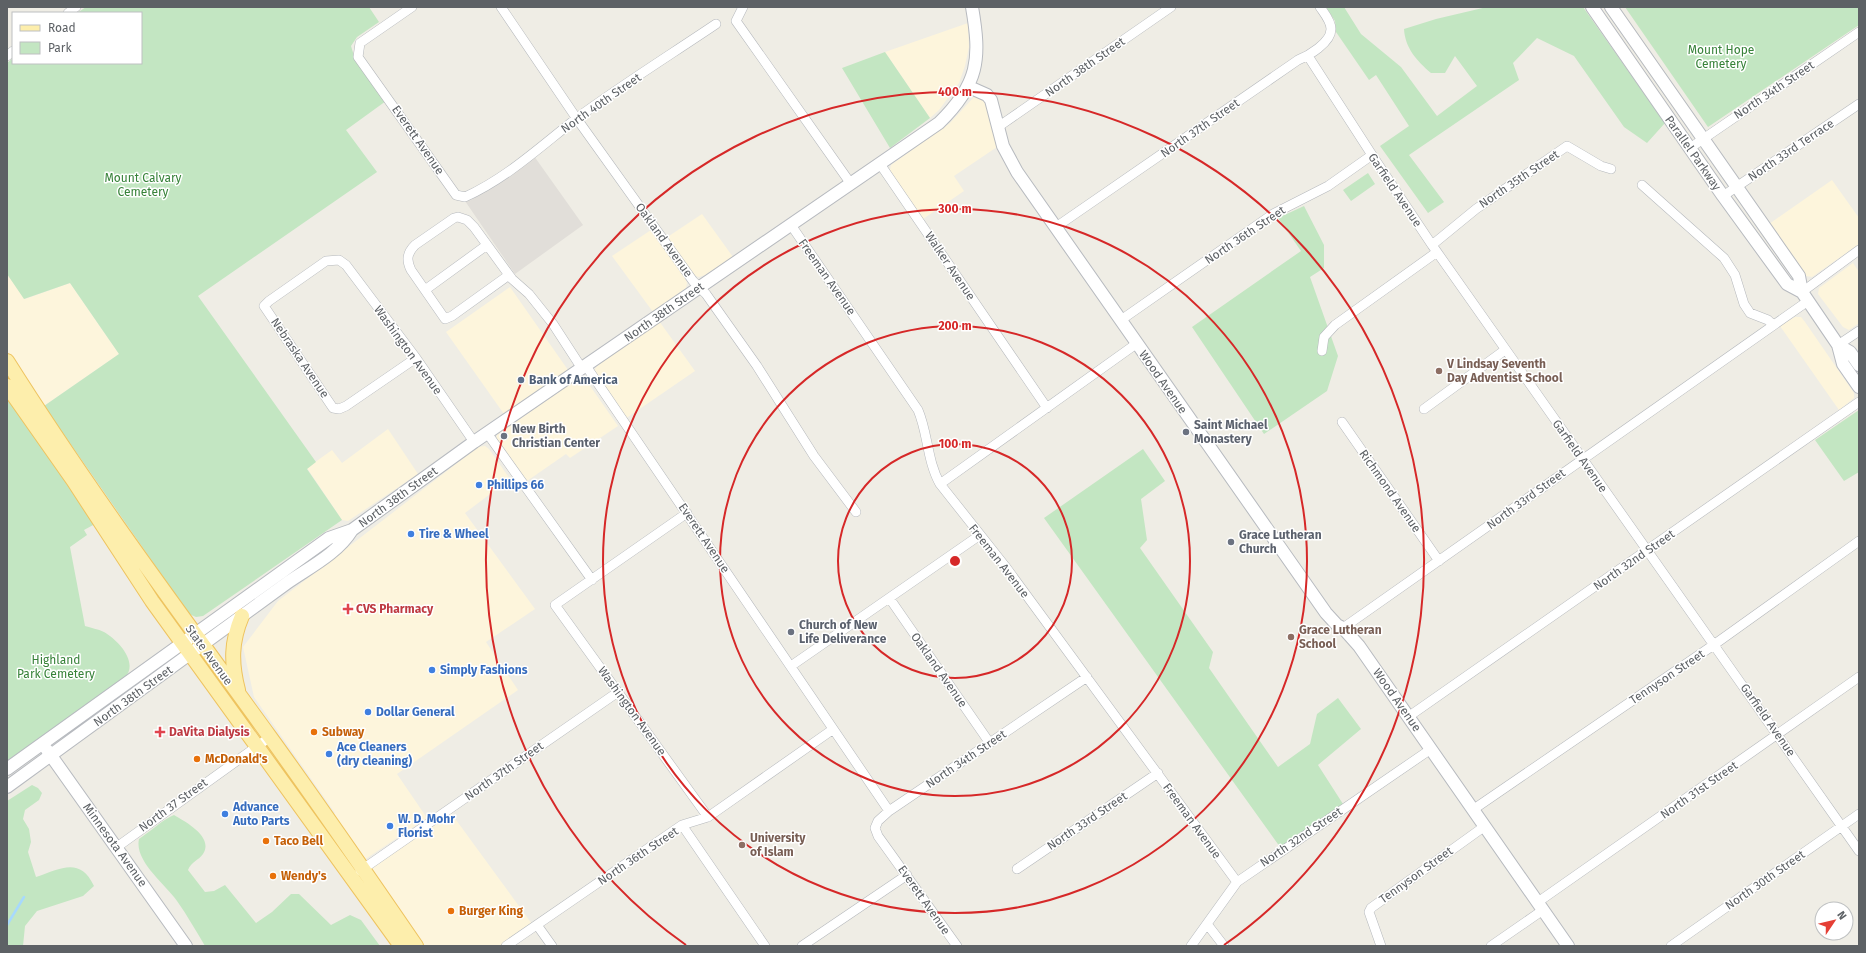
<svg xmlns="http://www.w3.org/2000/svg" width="1866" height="953" font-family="'Fira Sans',sans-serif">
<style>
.commercial{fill:#fdf5dc}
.industrial{fill:#e1ded9}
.green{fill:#c3e6c2}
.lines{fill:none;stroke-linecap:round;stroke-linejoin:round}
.stream{stroke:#a7d9fd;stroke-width:2.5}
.street-casing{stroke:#b5b8bc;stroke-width:10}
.secondary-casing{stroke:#b7babf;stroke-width:14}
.primary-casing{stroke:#eec35f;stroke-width:16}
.street{stroke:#fff;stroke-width:9}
.secondary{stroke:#fff;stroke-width:12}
.primary{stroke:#fdeeac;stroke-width:14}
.ring{fill:none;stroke:#d62828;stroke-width:2}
.education-dot{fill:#8d6e63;stroke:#fff;stroke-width:1.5}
.service-dot{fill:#5c6f8a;stroke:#fff;stroke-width:1.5}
.worship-dot{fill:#6b7280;stroke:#fff;stroke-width:1.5}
.shop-dot{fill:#3f7fe0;stroke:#fff;stroke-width:1.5}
.health-dot{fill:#e0444e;stroke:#fff;stroke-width:1.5}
.food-dot{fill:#e8710a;stroke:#fff;stroke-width:1.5}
.labels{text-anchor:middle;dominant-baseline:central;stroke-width:3;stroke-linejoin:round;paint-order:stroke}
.park-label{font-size:12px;fill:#378239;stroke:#fff}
.street-label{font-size:12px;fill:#5d6165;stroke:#fff}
.education-label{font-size:12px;font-weight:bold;fill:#785e54;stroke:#fff;text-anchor:start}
.service-label{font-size:12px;font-weight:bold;fill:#4e5e75;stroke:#fff;text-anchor:start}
.worship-label{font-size:12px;font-weight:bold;fill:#5b616d;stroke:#fff;text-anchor:start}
.shop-label{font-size:12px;font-weight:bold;fill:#366cbe;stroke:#fff;text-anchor:start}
.health-label{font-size:12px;font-weight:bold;fill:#be3a42;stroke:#fff;text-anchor:start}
.food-label{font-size:12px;font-weight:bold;fill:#c56008;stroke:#fff;text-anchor:start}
.centre{fill:#d62828;stroke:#fff;stroke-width:2}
.ring-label{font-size:12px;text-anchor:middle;font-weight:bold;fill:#d62828;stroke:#fff;stroke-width:3;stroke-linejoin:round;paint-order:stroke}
</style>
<rect width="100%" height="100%" fill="#efede5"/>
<path class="commercial" d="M968 23 969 47 965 66 959 83 939 110 930 118 885 52Z
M974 97 981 98 987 101 997 147 954 176 964 191 923 219 893 176 890 170 891 165 950 123Z
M1832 180 1859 218V244L1812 277 1806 276 1769 224Z
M702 214 733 257 705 275 699 277 693 275 666 238Z
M651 230 684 276 687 283 686 288 653 312 612 256Z
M1853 263 1859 272V323L1849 330 1843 327 1818 294 1819 288Z
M7 274 25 299 70 283 119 354 44 406 7 351Z
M510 287 568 370 504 414 446 332Z
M1795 317H1801L1805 322 1854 393V398L1839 410 1780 326Z
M659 321 695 371 625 419 594 371 597 366Z
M576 380H582L588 383 618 426 570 458 566 454 527 481 496 441 497 435Z
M388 429 418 474 348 521 342 520 307 468 332 450 342 463Z
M485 446 489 449 510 479 465 513 535 609 486 642 518 690 397 774 427 818 364 860 333 815 335 813 254 697 243 647 278 601 478 447Z
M451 813 532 924 500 946H420L372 870 373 866Z"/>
<path class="industrial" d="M534 156 583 225 515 274 465 201 471 200Z"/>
<path class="green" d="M86 7H369L379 22 357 37 351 46 355 59 386 101 346 130 377 172 198 296 316 462 307 469 342 520 203 616 196 617 189 614 44 406 119 354 70 283 24 299 7 274V63L13 58V63H141V13H77Z
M1326 7H1344L1361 34 1401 67 1437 116 1477 86 1455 56 1445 73H1431C1417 61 1405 48 1404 29L1436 19 1487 7H1583L1665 123 1647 143 1624 127 1574 56 1537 38 1513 63 1519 80 1409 155 1444 202 1428 213 1380 146 1409 126 1376 75 1369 80 1336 32 1335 21Z
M1625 7H1859V25L1708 127Z
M885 52 930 118 890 148 842 68Z
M1368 173 1375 184 1351 201 1343 190Z
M1304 206 1324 245V268L1310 277 1338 356 1327 391 1264 434 1192 327 1301 251 1278 218Z
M7 397 95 524 84 530 87 535 70 547 85 626C91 628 98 629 104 632 118 640 139 662 125 678L7 762Z
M1859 410V472L1844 481 1815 440Z
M1143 449 1165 481 1141 499 1147 540 1140 548 1213 652 1209 668 1278 767 1310 744 1317 714 1338 698 1361 729 1318 765 1343 804 1280 847 1044 518Z
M32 785 38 788 42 793 39 800 25 810 23 819 29 829 31 842 28 852 36 877C60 869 80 856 94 886L83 896 37 911 25 926 23 946H7V801Z
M174 815C186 822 214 837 203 854 199 860 191 862 188 870L205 892 214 891 225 885 256 923 272 912 291 894H299L331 925 350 915 361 920 380 946H205C196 931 187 915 177 901 165 884 134 861 139 839 150 832 163 819 174 815Z"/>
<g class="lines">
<path class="stream" d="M7 925 24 897"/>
<defs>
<path id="street" d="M412 7 360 43 358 57 456 195 465 197C507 178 541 146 577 118 622 85 670 55 716 24
M501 7 577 119 693 281 706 294 757 366 814 456 856 512
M743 7 736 21 851 184
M68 13 76 7
M7 56 13 51
M1308 56 1372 155 1432 245 1859 851
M998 127 1171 7
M1690 148 1859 32
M880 164 1047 408
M1642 185 1724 258 1735 275 1744 304 1750 313 1768 320 1773 325
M1723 196 1859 104
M791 225 918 410C928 433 927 461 940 484L1005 566 1237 882
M1056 227 1298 60C1308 56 1331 43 1331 29 1331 21 1324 13 1320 7
M1432 245 1476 209 1567 146 1601 166 1611 169
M509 275 452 316 445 319 411 270C406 260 407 253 415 245L454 218 458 217 467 220 474 227 512 279 529 294 553 324 579 364 586 366 889 811
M425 290 487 245
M1802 292 1859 250
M1121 320 1273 214 1328 186 1372 155
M1838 345 1859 331
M1322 351 1324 337 1335 325 1437 252
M416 358 346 406 339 409 333 408 264 306 269 301 326 261 339 260 346 265 416 358 474 442
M1424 409 1505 350
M1342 422 1439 561
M487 433 592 580
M940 484 1136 344
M687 513 555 605 708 817
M890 599 989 742
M1343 628 1808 301
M791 666 980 535
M1408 717 1859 402
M1474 809 1715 644 1859 541
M682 825 765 946
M117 847 270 737
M1017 869 1158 773
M360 871 618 692
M1538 902 1859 677
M1207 924 1224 946
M537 925 552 946
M506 946 682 825 708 817 832 730
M802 946 907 875
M957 946 878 836 875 828 878 821 889 811 1087 677
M1191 946 1237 882 1431 749
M1381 946 1369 912 1371 908 1485 826
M1491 946 1543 910
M1671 946 1859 814"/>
<path id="secondary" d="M1592 7 1723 196 1787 284 1802 292
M1611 7 1799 276 1802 292 1838 345 1843 364 1859 387
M969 87 987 95 991 100 1003 146 1017 172 1326 613 1337 625 1343 628 1359 646 1568 946
M1838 345 1850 352 1859 365
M47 750 186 946
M7 769 329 538 352 530
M7 787 287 583C310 567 337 554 352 530L474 442 939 123C979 84 981 59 972 7"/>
<path id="primary" d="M7 361C89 491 180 613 270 737 320 806 368 876 416 946
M7 386 73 480 152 601 401 946
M238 690C231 663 231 642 242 616"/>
</defs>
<use href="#street" class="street-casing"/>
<use href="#secondary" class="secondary-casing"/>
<use href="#primary" class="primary-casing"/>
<use href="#street" class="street"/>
<use href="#secondary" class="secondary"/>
<use href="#primary" class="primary"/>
</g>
<g class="ring">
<circle cx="955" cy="561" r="117"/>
<circle cx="955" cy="561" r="235"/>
<circle cx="955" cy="561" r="352"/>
<path d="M686 945A469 469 0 1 1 1224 945"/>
</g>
<g class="education-dot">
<circle cx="1439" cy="371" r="4"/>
<circle cx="1291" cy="637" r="4"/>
<circle cx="742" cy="845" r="4"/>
</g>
<circle class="service-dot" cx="521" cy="380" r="4"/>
<g class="worship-dot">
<circle cx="1186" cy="432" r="4"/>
<circle cx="504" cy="436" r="4"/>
<circle cx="1231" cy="542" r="4"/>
<circle cx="791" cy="632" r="4"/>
</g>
<g class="shop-dot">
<circle cx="479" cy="485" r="4"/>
<circle cx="411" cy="534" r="4"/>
<circle cx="432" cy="670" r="4"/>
<circle cx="368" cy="712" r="4"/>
<circle cx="329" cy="754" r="4"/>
<circle cx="225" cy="814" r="4"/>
<circle cx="390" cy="826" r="4"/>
</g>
<g class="health-dot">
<path d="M346 603h4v4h4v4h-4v4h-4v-4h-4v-4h4z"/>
<path d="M158 726h4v4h4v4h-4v4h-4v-4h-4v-4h4z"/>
</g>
<g class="food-dot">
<circle cx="314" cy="732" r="4"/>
<circle cx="197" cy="759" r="4"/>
<circle cx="266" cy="841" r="4"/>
<circle cx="273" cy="876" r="4"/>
<circle cx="451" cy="911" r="4"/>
</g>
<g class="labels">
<g class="park-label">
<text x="1721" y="50">Mount Hope<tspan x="1721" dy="14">Cemetery</tspan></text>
<text x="143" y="178">Mount Calvary<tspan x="143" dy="14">Cemetery</tspan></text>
<text x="56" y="660">Highland<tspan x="56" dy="14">Park Cemetery</tspan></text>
</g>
<g class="street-label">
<text transform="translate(1085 67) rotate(-35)">North 38th Street</text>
<text transform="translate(1774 90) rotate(-34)">North 34th Street</text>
<text transform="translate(601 103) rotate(-35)">North 40th Street</text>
<text transform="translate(1200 128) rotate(-35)">North 37th Street</text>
<text transform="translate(418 140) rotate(55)">Everett Avenue</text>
<text transform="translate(1791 150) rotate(-34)">North 33rd Terrace</text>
<text transform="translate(1693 153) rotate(55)">Parallel Parkway</text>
<text transform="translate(1519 179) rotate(-34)">North 35th Street</text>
<text transform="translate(1395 190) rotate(56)">Garfield Avenue</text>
<text transform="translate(1245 235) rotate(-34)">North 36th Street</text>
<text transform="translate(664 240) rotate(54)">Oakland Avenue</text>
<text transform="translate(950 266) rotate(56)">Walker Avenue</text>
<text transform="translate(827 277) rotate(55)">Freeman Avenue</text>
<text transform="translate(664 312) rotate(-35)">North 38th Street</text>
<text transform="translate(408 350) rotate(54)">Washington Avenue</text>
<text transform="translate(300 358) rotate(56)">Nebraska Avenue</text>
<text transform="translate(1163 382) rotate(55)">Wood Avenue</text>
<text transform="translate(1580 456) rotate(55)">Garfield Avenue</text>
<text transform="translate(1390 491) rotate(55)">Richmond Avenue</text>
<text transform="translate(398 497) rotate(-36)">North 38th Street</text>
<text transform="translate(1526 499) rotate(-36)">North 33rd Street</text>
<text transform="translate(704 538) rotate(56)">Everett Avenue</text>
<text transform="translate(1634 560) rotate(-35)">North 32nd Street</text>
<text transform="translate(999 561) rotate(52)">Freeman Avenue</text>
<text transform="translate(209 655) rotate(54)">State Avenue</text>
<text transform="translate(939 670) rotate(55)">Oakland Avenue</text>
<text transform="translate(1667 677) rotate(-34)">Tennyson Street</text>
<text transform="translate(133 696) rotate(-36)">North 38th Street</text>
<text transform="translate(1397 700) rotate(55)">Wood Avenue</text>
<text transform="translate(632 711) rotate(54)">Washington Avenue</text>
<text transform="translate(1768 720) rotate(55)">Garfield Avenue</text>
<text transform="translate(966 759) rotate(-34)">North 34th Street</text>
<text transform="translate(504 771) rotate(-35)">North 37th Street</text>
<text transform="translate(1699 790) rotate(-35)">North 31st Street</text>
<text transform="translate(173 805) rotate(-36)">North 37 Street</text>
<text transform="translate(1087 821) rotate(-34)">North 33rd Street</text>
<text transform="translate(1192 821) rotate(54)">Freeman Avenue</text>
<text transform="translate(1301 837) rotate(-34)">North 32nd Street</text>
<text transform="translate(115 845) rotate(54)">Minnesota Avenue</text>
<text transform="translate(638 856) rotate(-34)">North 36th Street</text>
<text transform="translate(1416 875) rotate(-36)">Tennyson Street</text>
<text transform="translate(1765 880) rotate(-35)">North 30th Street</text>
<text transform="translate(924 900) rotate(55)">Everett Avenue</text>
</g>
<g class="education-label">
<text x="1447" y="364">V Lindsay Seventh<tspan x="1447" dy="14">Day Adventist School</tspan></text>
<text x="1299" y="630">Grace Lutheran<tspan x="1299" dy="14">School</tspan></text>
<text x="750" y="838">University<tspan x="750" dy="14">of Islam</tspan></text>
</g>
<g class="service-label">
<text x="529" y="380">Bank of America</text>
</g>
<g class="worship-label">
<text x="1194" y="425">Saint Michael<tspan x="1194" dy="14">Monastery</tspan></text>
<text x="512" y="429">New Birth<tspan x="512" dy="14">Christian Center</tspan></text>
<text x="1239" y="535">Grace Lutheran<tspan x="1239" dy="14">Church</tspan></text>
<text x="799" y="625">Church of New<tspan x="799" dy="14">Life Deliverance</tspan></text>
</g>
<g class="shop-label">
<text x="487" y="485">Phillips 66</text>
<text x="419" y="534">Tire &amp; Wheel</text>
<text x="440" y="670">Simply Fashions</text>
<text x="376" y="712">Dollar General</text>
<text x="337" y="747">Ace Cleaners<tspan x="337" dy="14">(dry cleaning)</tspan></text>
<text x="233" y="807">Advance<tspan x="233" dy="14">Auto Parts</tspan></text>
<text x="398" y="819">W. D. Mohr<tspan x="398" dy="14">Florist</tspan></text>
</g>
<g class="health-label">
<text x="356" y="609">CVS Pharmacy</text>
<text x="169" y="732">DaVita Dialysis</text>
</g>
<g class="food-label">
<text x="322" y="732">Subway</text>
<text x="205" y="759">McDonald's</text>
<text x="274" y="841">Taco Bell</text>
<text x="281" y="876">Wendy's</text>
<text x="459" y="911">Burger King</text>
</g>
</g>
<circle cx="955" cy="561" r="6" class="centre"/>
<g class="ring-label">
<text x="955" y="96">400 m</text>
<text x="955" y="213">300 m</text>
<text x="955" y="330">200 m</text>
<text x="955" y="448">100 m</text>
</g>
<rect width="1866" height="953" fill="none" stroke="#5d6165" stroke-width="16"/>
<rect x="12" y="12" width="130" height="52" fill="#ffffff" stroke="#bec0c1"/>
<rect x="20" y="25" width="20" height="6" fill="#fdeeac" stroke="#bec0c1"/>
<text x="48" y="32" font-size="12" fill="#5d6165">Road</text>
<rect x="20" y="42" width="20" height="12" fill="#c3e6c2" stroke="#bec0c1"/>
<text x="48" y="52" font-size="12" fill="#5d6165">Park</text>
<g transform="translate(1834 921) rotate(55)"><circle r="19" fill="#ffffff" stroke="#bec0c1"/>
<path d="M0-3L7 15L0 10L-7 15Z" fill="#e53f35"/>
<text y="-6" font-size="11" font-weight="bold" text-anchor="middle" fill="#5d6165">N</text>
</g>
</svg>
